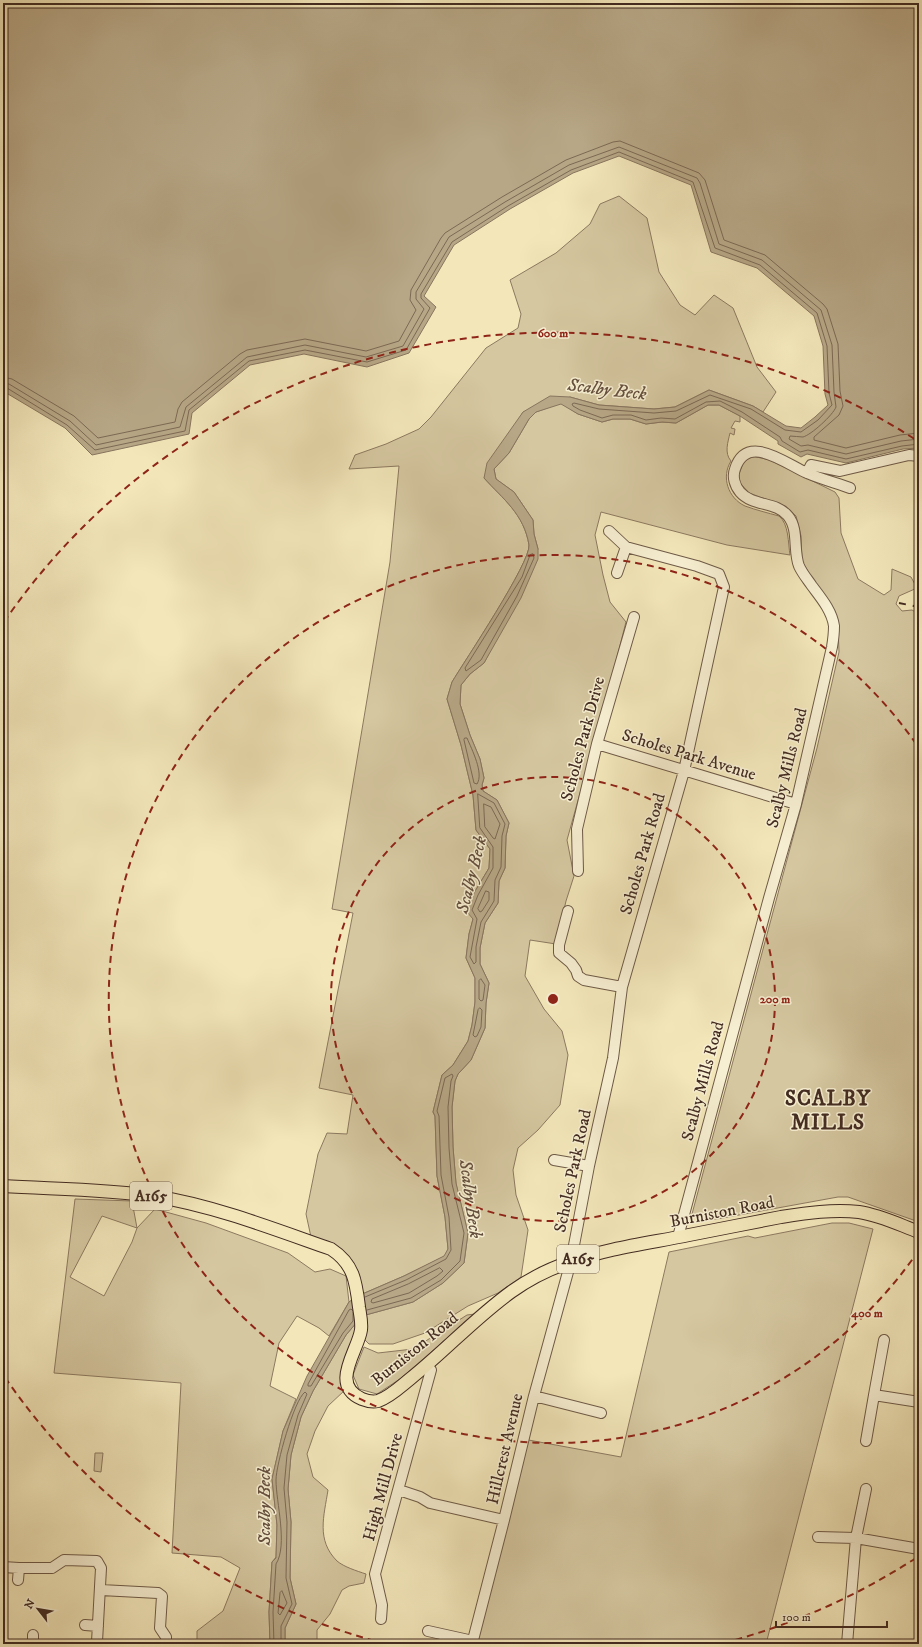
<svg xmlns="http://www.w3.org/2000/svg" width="922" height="1647" font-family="'IM FELL DW Pica',serif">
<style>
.green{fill:#d5c7a0;stroke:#8c7960;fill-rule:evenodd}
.water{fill:#b7a786;stroke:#88755e}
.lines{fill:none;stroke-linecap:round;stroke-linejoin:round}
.shore{stroke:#7c6954;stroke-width:1}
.minor-casing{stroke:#6e5a47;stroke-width:12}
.major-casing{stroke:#422b21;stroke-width:14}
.minor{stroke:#f7efd2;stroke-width:10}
.major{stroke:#f3e7ba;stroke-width:12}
.rail{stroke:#422b21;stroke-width:2;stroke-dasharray:7 7;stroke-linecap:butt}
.ring{fill:none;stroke:#8f2418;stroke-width:2;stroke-dasharray:7 5}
.labels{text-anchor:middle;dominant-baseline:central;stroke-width:3;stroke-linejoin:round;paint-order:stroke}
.shield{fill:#f7efd2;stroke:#786656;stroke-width:1}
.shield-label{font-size:16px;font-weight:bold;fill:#422b21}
.street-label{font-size:17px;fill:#422b21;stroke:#f7efd2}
.water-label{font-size:18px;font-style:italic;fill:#65503f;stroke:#f7efd2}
.district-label{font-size:21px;font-weight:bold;letter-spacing:1px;fill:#422b21;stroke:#f7efd2}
.centre{fill:#8f2418;stroke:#f7efd2;stroke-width:2}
.ring-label{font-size:12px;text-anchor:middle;font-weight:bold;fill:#8f2418;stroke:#f7efd2;stroke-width:3;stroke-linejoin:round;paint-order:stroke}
</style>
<rect width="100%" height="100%" fill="#f3e7ba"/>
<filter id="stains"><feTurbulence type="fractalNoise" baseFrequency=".005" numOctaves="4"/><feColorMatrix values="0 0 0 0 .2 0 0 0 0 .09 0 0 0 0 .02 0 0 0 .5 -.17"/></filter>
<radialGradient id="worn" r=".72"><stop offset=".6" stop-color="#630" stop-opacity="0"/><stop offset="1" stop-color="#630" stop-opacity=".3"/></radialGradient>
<path class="green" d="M619 196 647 218 659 272 680 305 695 315 714 295 733 308 757 367 776 392 763 412 753 406 709 390 675 407 654 409 599 405 570 397 523 412 484 478C503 499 524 514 529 545 531 562 464 662 452 682L447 699 461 745 473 795 476 830 490 849 489 868 474 893 473 919 469 934 466 958 475 978V1002L472 1025 468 1041 453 1065 442 1075 433 1112 435 1116 437 1176 445 1217 448 1249 445 1256 404 1276 360 1295 359 1275 311 1237 306 1214 318 1154 327 1133 347 1134 353 1095 319 1088 353 913 332 909 390 562 399 466 349 469 355 455 386 444 419 429 431 417 486 348 518 328 521 314 510 280 556 253 590 224 600 204Z
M561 403 578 414 602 422 613 419H630L646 424 662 422 676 423 708 405H719L740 416V422L735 421 731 428 735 429 734 435 730 433C728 442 724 453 731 461 721 477 728 498 745 506 756 510 768 513 779 516 789 524 788 543 790 555L727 545 601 512 595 535 603 575 610 602 626 622 607 696 567 840 574 876 566 901 556 944 530 940 525 976 544 1009 562 1031 568 1055 560 1105 538 1130 518 1148 513 1170 516 1195 528 1230 521 1277 498 1293 468 1306 425 1333 393 1344H369L364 1339 362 1316 413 1302 443 1283 464 1263 468 1233 456 1184 453 1147 452 1107 455 1081 458 1074 471 1060 485 1028 486 1003 489 983 480 964V948L485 923 498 903 499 881 505 868 506 836 509 823 497 800 483 791 482 785 484 778 480 759 470 735 460 704 461 685 470 674 484 663 500 632 538 549 534 534 533 520 514 492 496 479 494 469 509 453 529 419 536 412Z
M752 456 770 460 835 492 839 498 841 533 858 579 884 595 891 590 892 569 911 577 917 588 899 596 896 604 902 611 912 610 919 614V1222L848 1197H838L717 1219H704L692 1214 817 748 839 652 838 624 802 561 801 536 796 516 785 506 749 493 740 483 739 474 743 463Z
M75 1199 132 1201 137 1228 155 1209 206 1223 288 1253 315 1272 330 1269 346 1276 349 1302 329 1336 319 1328 297 1316 279 1343 270 1386 296 1399 283 1431 272 1479 277 1525 276 1557 272 1562 269 1612 270 1644H197V1631L223 1611 240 1568 221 1557 172 1553 181 1383 54 1373ZM102 1216 137 1228 132 1242 104 1296 70 1277Z
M832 1223H849L873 1229 766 1644H472L523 1439 621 1457 669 1252 748 1236 755 1238Z
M475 1314 400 1379 377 1394 359 1389 353 1375 364 1347 378 1353 413 1349 467 1315Z
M357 1322 345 1390 328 1406 315 1431 307 1454 313 1477 328 1490C324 1516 316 1540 337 1561 344 1567 357 1571 366 1574L364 1583 349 1586 342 1590 330 1614 317 1630V1644H285V1628L296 1604 290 1578 291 1522 288 1489 291 1455 301 1417 313 1391 346 1335Z
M95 1453H103L101 1472 94 1471Z"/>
<path class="water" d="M3 3H919V448L903 449 846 463 807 454 801 457 778 444V441L740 416 719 405H708L676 423 662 422 646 424 630 419H613L602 422 578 414 561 404 536 412 529 419 509 453 494 469 496 479 514 492 533 520 534 534 538 549V559L521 598 484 663 470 674 461 685 460 704 470 735 480 759 484 778 482 785 483 791 497 800 509 823 506 836 505 868 499 881 498 903 485 923 480 948V964L489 983 486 1003 485 1028 471 1060 458 1074 455 1081 452 1107 453 1147 456 1183 468 1233 464 1263 443 1283 413 1302 362 1316 360 1295 404 1276 444 1256 448 1249 445 1217 437 1176 435 1116 433 1112 442 1075 453 1065 468 1041 472 1025 475 1002V978L466 958 469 934 473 919 467 912 474 893 489 868 490 849 476 830 473 795 461 745 447 699 452 682C464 662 531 562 529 545 524 514 503 499 484 478L487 463 523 412 550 396 570 397 599 405 654 409 675 407 709 390 753 406 786 426 801 428 815 417 828 405 825 394 823 346 814 316 757 268 711 252 691 185 619 156 573 173 510 209 454 245 424 296 436 307 409 353 367 367 304 354 250 365 192 413 189 434 92 455 65 428 3 391Z
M354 1298 357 1322 346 1335 313 1391 301 1417 291 1455 288 1489 291 1522 290 1578 296 1604 285 1628V1644H270L269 1612 272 1562 276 1558 277 1525 272 1479 283 1431 307 1376 349 1302Z"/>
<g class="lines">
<path class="shore" d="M3 377 12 379 74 416 98 438 175 422 178 409 182 402 240 354 247 350 305 339 366 351 399 341 416 310 410 300 411 290 441 238 445 233 502 197 566 160 613 142 620 141 699 173 705 180 724 240 765 255 823 304 827 309 838 344 840 391 843 406 839 415 814 437V440L846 448 900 435 919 433
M3 383 9 384 70 421 96 445 180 427 186 407 247 357 305 345 366 357 403 346 424 309 416 299V292L449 237 505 202 569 165 619 147 697 178 700 183 719 244 762 260 821 310 832 345 834 392 836 407C833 415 811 435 803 437 799 437 794 436 790 436L789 439 801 446 808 445 846 454 901 441 919 439
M3 388H7L67 425 95 450 185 431 189 410 249 361 305 350 367 362 406 350 430 308 421 298V294L452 242 508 206 571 170 619 152 693 182 715 248 760 265 817 313 827 346 829 393 832 405 818 420 801 432 785 430 751 409 710 395 676 411 654 413 599 409 574 403 572 404 573 406 580 410 602 418 613 415H631L646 420 661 418 675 419 706 402 720 401 742 412 780 437 782 441 800 452 808 450 846 459 902 446 919 444
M533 554 534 558 517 596 481 660 466 671 465 668 522 577 530 555Z
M465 738H467C472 750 484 773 477 784L474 783 464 740Z
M478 794 494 803 505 824 502 836 501 867 495 880 494 901 481 922 476 947V962L474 964 470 957 477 919 472 910 478 895 493 868V847L480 828Z
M484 804 491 807 500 824 495 839 493 838 485 827Z
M486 891 489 892V900L482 911 480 912 478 909Z
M481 979 485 985 483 1000 481 1001 479 999V981Z
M480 1008 482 1010 481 1027 477 1036 475 1037 473 1035 478 1010Z
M440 1268 443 1271 437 1276 409 1293 373 1303 371 1302 372 1299 408 1284Z
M365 1297 406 1280 446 1259 451 1250 449 1217 441 1175 439 1116 437 1111 445 1078 452 1074 453 1076 451 1081 448 1107 449 1148 452 1184 464 1233 460 1261 441 1280 411 1298 367 1310
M353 1311 351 1309 349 1310 308 1384V1386H311L343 1333 353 1321V1312
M282 1591 287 1603 280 1615 278 1613 280 1593Z
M274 1644 273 1612 276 1564C288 1545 276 1502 276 1480 276 1465 294 1400 305 1392L307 1394 298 1415 287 1455 284 1488 287 1522 286 1578 292 1604 281 1626V1644"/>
<defs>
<path id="minor" d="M807 473 811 465 840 471 909 455 919 456
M617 573 626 547
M597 744 796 804
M578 871 577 829 597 744 634 617
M568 911 559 945V953L571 963 576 970 578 976 584 980 622 987
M554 1160 589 1166
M678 1237 769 898 796 804 832 647C833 641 834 633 834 626 832 611 821 598 812 586 808 580 802 573 799 566 793 551 799 529 788 516 776 501 753 507 740 492 735 486 732 477 735 469 747 432 786 464 807 473 821 479 836 483 850 488
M874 1395 884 1340
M534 1396 601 1413
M866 1441 874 1395 919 1402
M399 1490 420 1497 430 1503 504 1520
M818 1537 856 1538 919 1549
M3 1567 19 1568 18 1580
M19 1568H52L64 1560 97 1561 101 1568 97 1642
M101 1590 158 1593 162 1596 160 1628 166 1637V1644
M381 1619 382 1605 375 1574 431 1370 427 1365
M85 1625 98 1626
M428 1631 473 1641
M33 1644V1635
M472 1644 504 1520 534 1396 571 1261 589 1166 613 1058 622 987 684 771 724 587 719 574 697 566 626 547 609 531
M847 1644 856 1538 866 1489"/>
<path id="major" d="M3 1186C53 1189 104 1189 154 1196 215 1206 274 1229 331 1249 354 1264 356 1282 359 1307 360 1314 362 1322 361 1330 358 1351 329 1385 362 1399 367 1401 373 1402 378 1401 390 1397 400 1387 410 1379 445 1351 475 1318 511 1292 529 1279 549 1269 570 1262 608 1248 650 1243 689 1235 720 1229 750 1223 781 1217 807 1213 833 1209 859 1212 880 1215 900 1225 919 1232"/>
</defs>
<use href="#minor" class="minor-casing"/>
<use href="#major" class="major-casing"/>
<use href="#minor" class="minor"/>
<use href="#major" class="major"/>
<path class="rail" d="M899 603 919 607"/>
</g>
<g class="ring">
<circle cx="553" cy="999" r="222"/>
<path d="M919 1250A444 444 0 1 1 919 748"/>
<path d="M916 1558A666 666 0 0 1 720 1644M386 1644A666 666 0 0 1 4 1376M4 622A666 666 0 0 1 916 440"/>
</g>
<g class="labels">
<g class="shield">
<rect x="130" y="1182" width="42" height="28" rx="3"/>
<rect x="557" y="1245" width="42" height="28" rx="3"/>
</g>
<g class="shield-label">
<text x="151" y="1196">A165</text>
<text x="578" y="1259">A165</text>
</g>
<g class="street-label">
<text transform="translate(583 739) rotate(-75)">Scholes Park Drive</text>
<text transform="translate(689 755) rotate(17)">Scholes Park Avenue</text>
<text transform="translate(787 768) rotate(-76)">Scalby Mills Road</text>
<text transform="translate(643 854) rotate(-74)">Scholes Park Road</text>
<text transform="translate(703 1081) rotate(-75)">Scalby Mills Road</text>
<text transform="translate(573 1171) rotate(-78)">Scholes Park Road</text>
<text transform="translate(722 1212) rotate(-11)">Burniston Road</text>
<text transform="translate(415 1349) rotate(-39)">Burniston Road</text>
<text transform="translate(505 1449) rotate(-77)">Hillcrest Avenue</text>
<text transform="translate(383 1487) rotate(-75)">High Mill Drive</text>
</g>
<g class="water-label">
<text transform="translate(607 390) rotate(7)">Scalby Beck</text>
<text transform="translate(472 875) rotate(-76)">Scalby Beck</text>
<text transform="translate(470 1199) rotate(82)">Scalby Beck</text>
<text transform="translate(265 1506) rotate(-90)">Scalby Beck</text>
</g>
<g class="district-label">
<text x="828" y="1099">SCALBY<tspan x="828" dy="24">MILLS</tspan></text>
</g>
</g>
<circle cx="553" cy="999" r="6" class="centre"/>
<g class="ring-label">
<text x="553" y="337">600 m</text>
<text x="775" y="1003">200 m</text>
<text x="867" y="1317">400 m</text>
</g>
<rect width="922" height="1647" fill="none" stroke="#f3e7ba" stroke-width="16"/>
<rect x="4" y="4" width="914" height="1639" fill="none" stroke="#422b21" stroke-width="2"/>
<rect x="8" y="8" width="906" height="1631" fill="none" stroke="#422b21"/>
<g transform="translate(38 1609) rotate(301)" stroke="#f7efd2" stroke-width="3" paint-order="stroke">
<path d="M0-3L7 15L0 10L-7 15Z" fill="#422b21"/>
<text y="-6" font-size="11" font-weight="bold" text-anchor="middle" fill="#422b21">N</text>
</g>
<path d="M776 1621v6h111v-6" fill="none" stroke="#422b21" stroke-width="2"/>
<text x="782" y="1621" font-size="12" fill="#422b21" stroke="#f7efd2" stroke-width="3" paint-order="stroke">100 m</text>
<rect width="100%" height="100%" filter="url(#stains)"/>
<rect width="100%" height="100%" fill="url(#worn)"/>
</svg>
